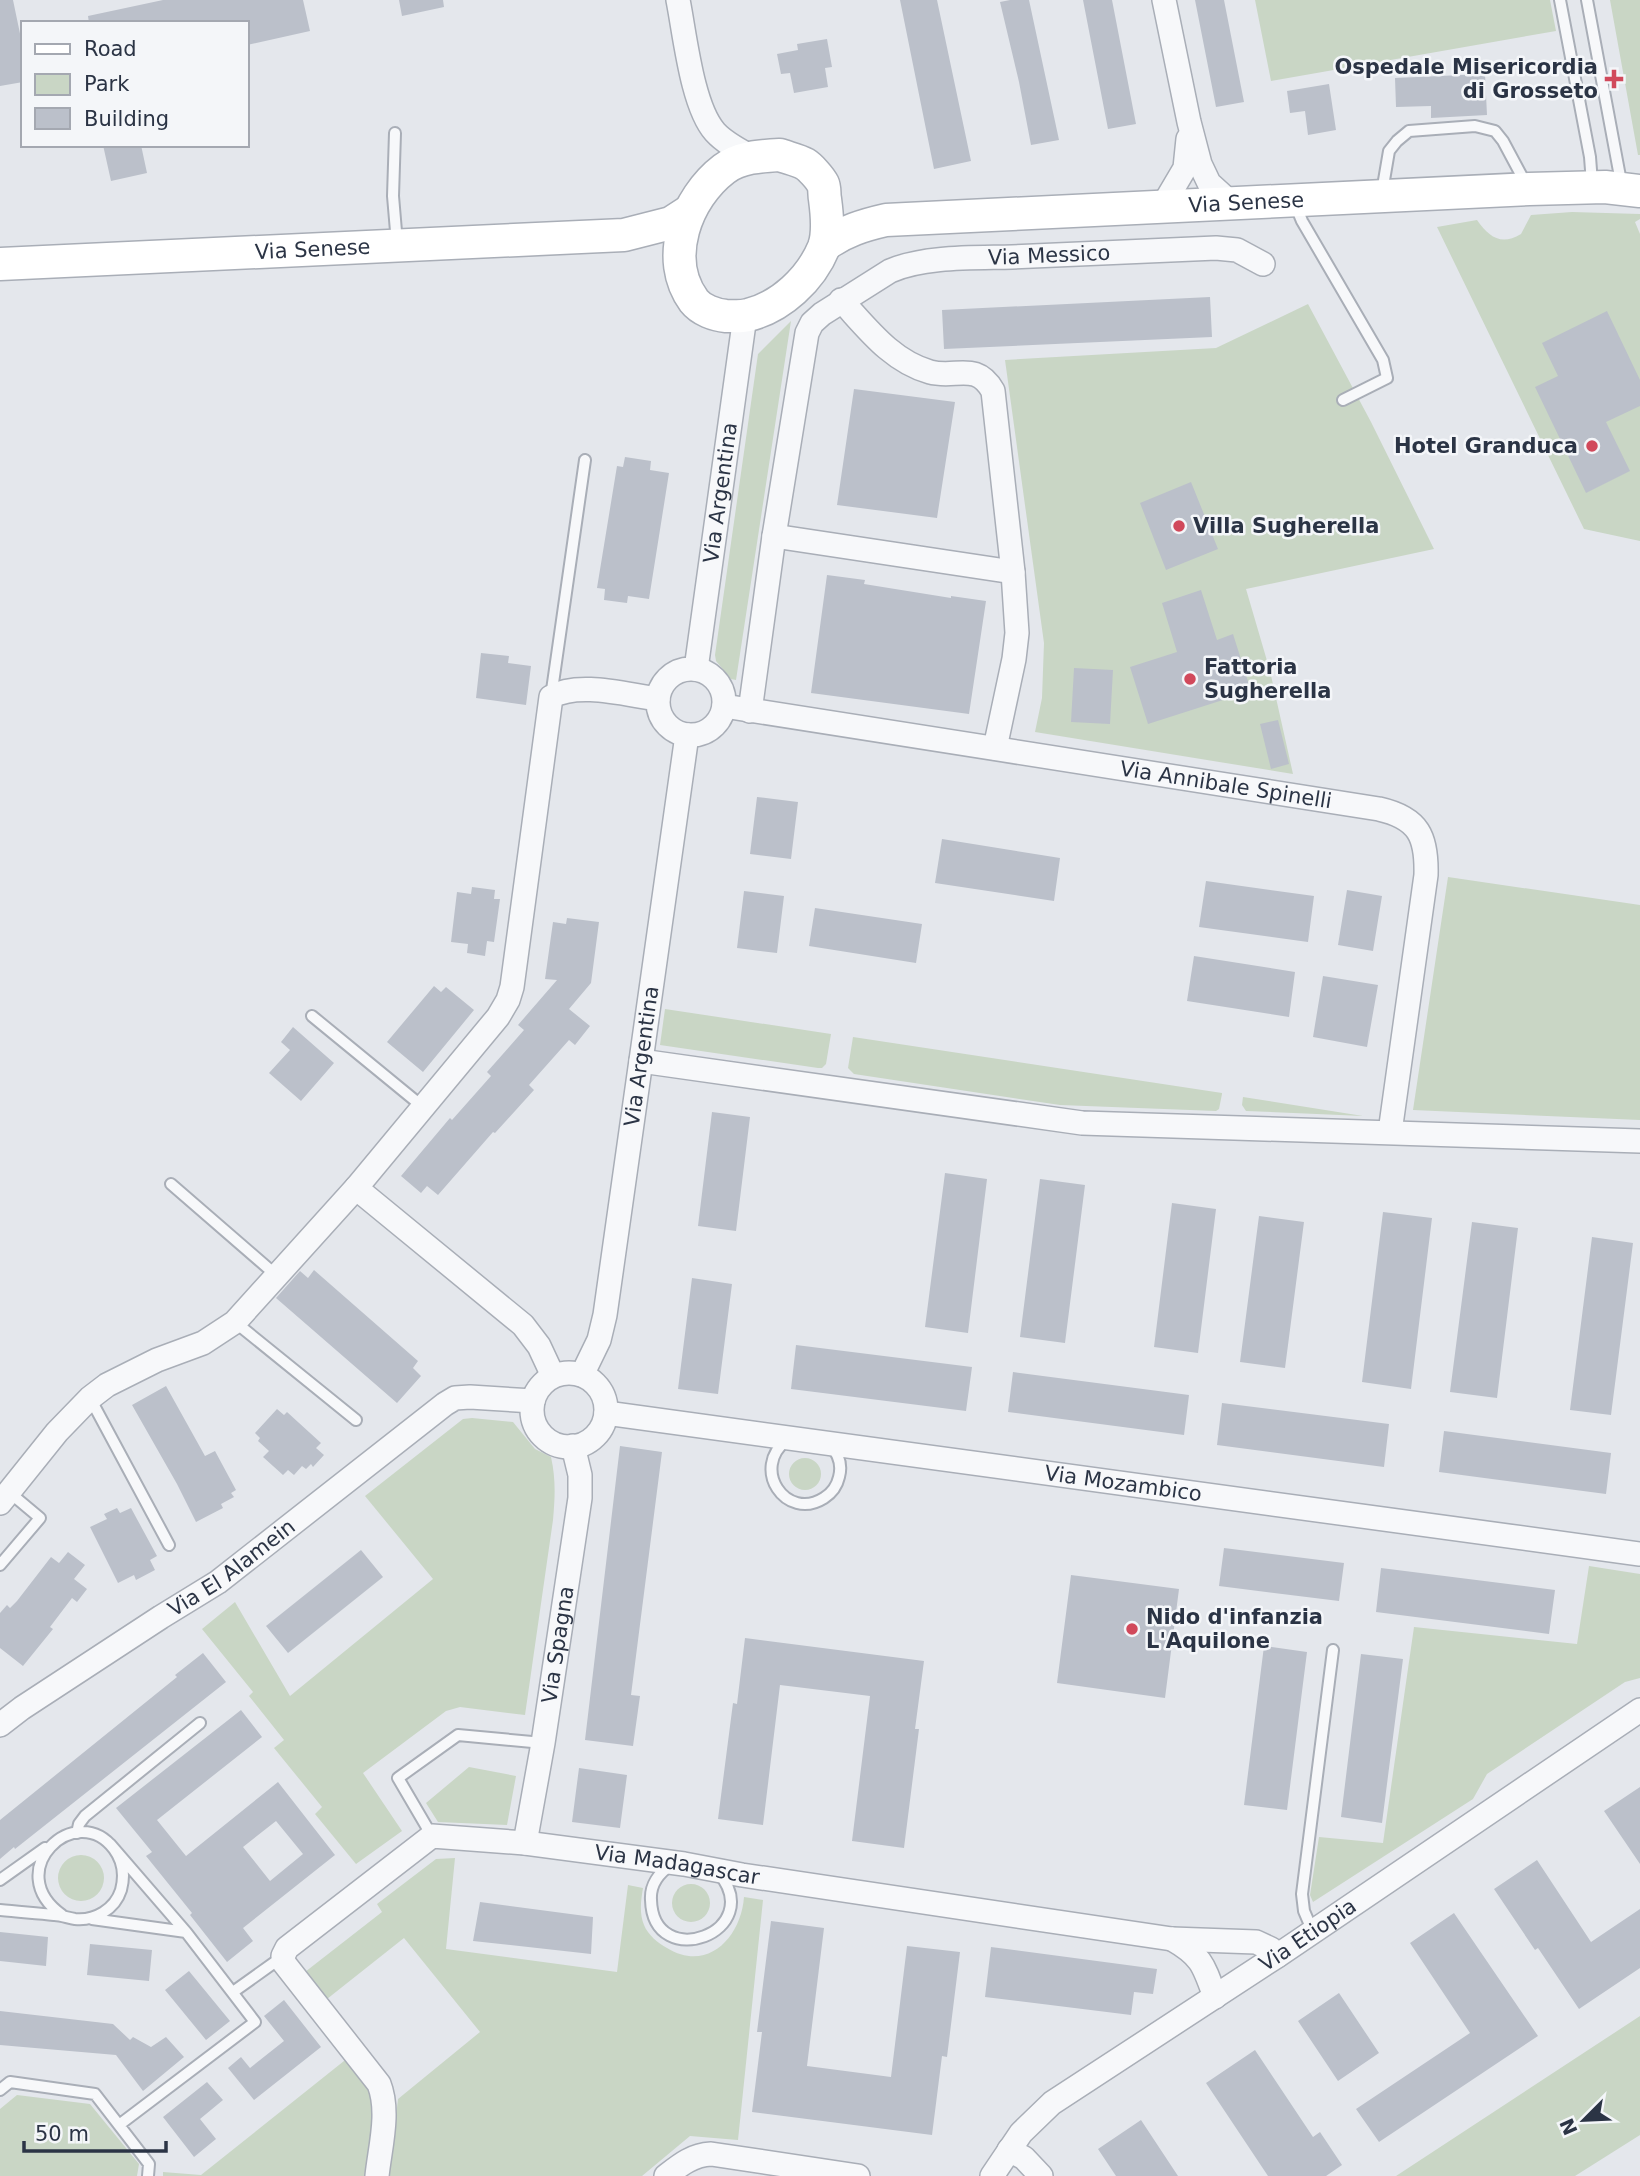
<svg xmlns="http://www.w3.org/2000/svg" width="1640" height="2176" font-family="'DejaVu Sans',sans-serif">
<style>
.green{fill:#c9d6c5}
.building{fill:#bbc0ca;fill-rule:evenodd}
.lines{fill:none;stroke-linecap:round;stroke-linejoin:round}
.lane-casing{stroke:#a9aeb7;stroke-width:14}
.street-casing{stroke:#a9aeb7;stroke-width:26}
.secondary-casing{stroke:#a9aeb7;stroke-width:35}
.lane{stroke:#f7f8fa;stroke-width:10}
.street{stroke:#f7f8fa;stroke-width:23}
.secondary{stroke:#fff;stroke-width:32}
.poi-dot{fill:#d1495b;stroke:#f4f6f9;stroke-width:2.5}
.labels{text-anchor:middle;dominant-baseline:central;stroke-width:5;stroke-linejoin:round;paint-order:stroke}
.poi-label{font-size:21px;font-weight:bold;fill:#2b3445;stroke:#f4f6f9;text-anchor:start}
.street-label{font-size:21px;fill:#2b3445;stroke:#f4f6f9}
</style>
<rect width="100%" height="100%" fill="#e4e7ec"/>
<path class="green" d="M1255 0H1550L1556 31 1271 81Z
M1610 0H1640V155H1638Z
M1572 212 1640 214V219L1635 222 1640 234V541L1584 529 1437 227 1477 220C1489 237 1501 246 1521 234L1531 215Z
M1308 304 1371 422 1434 549 1246 589 1270 671 1293 774 1035 732 1042 698 1044 643 1005 360 1216 348Z
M791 321 736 680 731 679 716 661 715 655 758 354Z
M1448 877 1640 905V1120L1413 1110Z
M665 1009 831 1034 826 1064 822 1068H818L660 1045Z
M853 1037 1222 1093V1094L1219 1109 1216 1111 1060 1105 854 1074 848 1068Z
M1243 1097 1363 1116 1246 1111 1242 1105Z
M472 1418 513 1422 535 1449 551 1457C556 1479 555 1498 553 1520L525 1715 460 1707 446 1711 363 1773 402 1831 356 1864 315 1814 322 1807 274 1748 284 1740 249 1696 253 1692 202 1629 235 1602 290 1696 433 1579 365 1496 463 1419Z
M789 1474a16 16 0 1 1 32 0a16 16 0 1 1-32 0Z
M1589 1566 1640 1574V1678L1625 1682 1487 1774 1473 1799 1313 1902 1310 1895 1319 1837 1383 1843 1414 1627 1577 1644Z
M469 1767 516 1776 507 1825 438 1822 426 1803Z
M58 1878a23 23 0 1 1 46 0a23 23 0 1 1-46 0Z
M455 1858 446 1949 617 1972 628 1885 643 1888C641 1900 639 1913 644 1925 648 1935 658 1943 667 1948 708 1973 741 1937 744 1897L763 1900 738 2140 690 2136 642 2176H389L398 2099 480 2032 404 1938 327 1999 305 1972 382 1912 377 1904 436 1859Z
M672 1903a19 19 0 1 1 38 0a19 19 0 1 1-38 0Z
M1640 2016V2135L1575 2176H1396Z
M349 2057 379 2095 370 2176H163V2172L201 2175Z
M17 2095 90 2104 139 2164 137 2176H0V2109Z"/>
<path class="building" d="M0 0H13L23 48V82L0 86Z
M163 0H303L310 31 247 45V23H89L88 16Z
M399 0H443L444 7 402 16Z
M900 0H937L971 161 934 169Z
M1010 0H1029L1059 140 1031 145 1019 82 1000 2Z
M1083 0H1112L1136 124 1108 129Z
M1195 0H1224L1244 102 1216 107Z
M827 39 832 67 825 68 828 87 794 93 790 73 781 74 777 54 798 50 797 44Z
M1485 74 1487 115 1431 118V106L1396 107 1395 78Z
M1329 84 1336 130 1308 135 1305 111 1290 113 1287 91Z
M103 145H141L147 173 111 181Z
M1210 297 1212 337 944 349 942 310Z
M1607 311 1640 380V406L1606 422 1630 471 1586 493 1535 387 1558 376 1542 343Z
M854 389 955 402 937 518 837 505Z
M625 457 651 461 650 470 669 473 649 599 628 596 627 603 604 600 605 589 597 588 617 466 623 467Z
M1191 482 1218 549 1166 570 1140 503Z
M827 575 865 580 864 584 951 598V596L986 601 969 714 811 693Z
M1201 590 1217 640 1233 634 1251 691 1148 724 1130 667 1177 652 1162 603Z
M481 653 509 656 508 663 531 666 526 705 476 698Z
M1074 668 1113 670 1110 724 1071 722Z
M1278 720 1289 764 1271 769 1260 724Z
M757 797 798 802 791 859 750 854Z
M942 839 1060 858 1054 901 935 883Z
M1206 881 1314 896 1308 942 1199 927Z
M472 887 495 890 494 899H500L494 942 487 941 485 956 467 953 468 944 451 942 457 892 471 894Z
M1347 890 1382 896 1373 951 1338 945Z
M744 891 784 896 777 953 737 948Z
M815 908 922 924 916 963 809 946Z
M567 918 599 922 591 983 569 1009 590 1026 575 1045 569 1040 529 1085 534 1090 495 1133 493 1132 438 1195 427 1186 421 1193 401 1176 450 1118 452 1120 491 1076 487 1072 524 1030 518 1025 557 980 545 979 553 922 566 924Z
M1194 956 1295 972 1289 1017 1187 1001Z
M1323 976 1378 985 1367 1047 1313 1037Z
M434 986 441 992 446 987 474 1010 423 1072 387 1042Z
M293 1027 334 1063 301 1101 269 1073 290 1050 281 1042Z
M712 1112 750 1117 736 1231 698 1226Z
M945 1173 987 1179 968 1333 925 1327Z
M1040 1179 1085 1185 1065 1343 1020 1337Z
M1172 1203 1216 1209 1198 1353 1154 1347Z
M1383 1212 1432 1218 1411 1389 1362 1382Z
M1259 1216 1304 1222 1285 1368 1240 1362Z
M1472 1222 1518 1228 1497 1398 1450 1392Z
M1592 1237 1633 1243 1611 1415 1570 1410Z
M314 1270 418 1361 413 1368 421 1376 397 1403 276 1298 300 1271 308 1278Z
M692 1278 732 1284 718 1394 678 1389Z
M796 1345 972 1367 966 1411 791 1389Z
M1013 1372 1189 1395 1184 1435 1008 1412Z
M166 1386 205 1456 215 1451 236 1490 231 1493 234 1497 221 1504 223 1508 196 1522 177 1484 132 1405Z
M1222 1403 1389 1424 1384 1467 1217 1445Z
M277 1409 284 1415 287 1412 321 1443 316 1448 324 1455 313 1467 311 1464 306 1469 302 1466 294 1475 288 1470 283 1475 263 1457 269 1451 258 1441 260 1438 255 1433Z
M1444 1431 1611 1453 1606 1494 1439 1472Z
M620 1446 662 1452 631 1695 640 1696 633 1746 585 1740Z
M117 1508 120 1513 131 1508 157 1556 150 1560 155 1570 136 1580 134 1575 118 1583 90 1527 107 1519 104 1514Z
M1224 1548 1344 1563 1339 1601 1219 1586Z
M361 1550 383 1577 288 1653 266 1626Z
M68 1552 85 1565 74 1579 87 1589 77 1602 72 1598 50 1627 53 1629 23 1666 0 1648V1613L7 1605 10 1608 17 1601 51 1557 59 1563Z
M1381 1568 1555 1590 1549 1634 1376 1612Z
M1071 1575 1179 1589 1165 1698 1057 1683Z
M745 1638 924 1661 915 1729H919L904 1848 852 1841 870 1696 780 1685 763 1825 718 1819 733 1703 737 1704Z
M1264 1646 1307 1652 1287 1810 1244 1805Z
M203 1653 226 1682 15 1849 14 1847 0 1859V1820L177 1677 175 1675Z
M1361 1654 1403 1659 1382 1823 1341 1817Z
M241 1710 262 1737 157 1820 186 1856 278 1782 335 1855 243 1928 253 1941 227 1962 190 1915 192 1913 146 1856 152 1852 116 1808ZM276 1821 303 1854 270 1881 243 1847Z
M579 1768 627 1775 620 1828 572 1822Z
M1640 1787V1864L1604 1811Z
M1537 1860 1591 1942 1640 1909V1968L1579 2009 1538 1948 1535 1950 1494 1889Z
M480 1902 593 1917 591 1954 473 1941Z
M1454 1913 1538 2036 1379 2142 1356 2109 1470 2033 1410 1943Z
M771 1921 824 1928 807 2066 891 2077 907 1946 960 1952 947 2057 942 2056 932 2135 752 2112 762 2032H757Z
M0 1932 48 1937 46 1966 0 1961Z
M90 1944 152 1950 149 1981 87 1975Z
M991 1947 1157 1969 1153 1994 1134 1992 1131 2015 985 1997Z
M189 1971 230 2021 206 2040 165 1990Z
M1339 1993 1379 2053 1338 2081 1298 2021Z
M284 2000 321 2047 254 2100 228 2068 241 2057 250 2068 284 2041 264 2016Z
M0 2011 113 2024 130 2040 133 2037 151 2047 166 2037 184 2057 143 2091 116 2055 0 2045Z
M1255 2050 1313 2137 1320 2132 1342 2165 1326 2176H1268L1206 2083Z
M207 2082 223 2100 200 2119 216 2139 194 2157 163 2117Z
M1141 2120 1178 2176H1116L1098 2149Z"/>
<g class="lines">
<defs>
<path id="lane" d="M1560 0 1590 157 1592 183
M1587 0 1621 182
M395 133 393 196 397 243
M1382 192 1389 151 1397 141 1409 131 1475 126 1495 131 1503 141 1526 184
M1295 204 1302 221 1383 360 1387 378 1343 400
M551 697 585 460
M312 1016 423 1107
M171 1184 276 1275
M235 1322 356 1420
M90 1398 169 1545
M787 1440C750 1468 786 1522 824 1498 832 1493 837 1486 839 1477 842 1466 839 1455 831 1446
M0 1565 40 1518 9 1492
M77 1833 79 1824 85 1816 200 1723
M432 1836 398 1778 458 1735 543 1743
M110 1844 186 1932 255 2022 119 2125
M671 1865C659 1873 650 1885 651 1900 653 1974 769 1932 718 1872
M0 1880 45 1848
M0 1910C18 1912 36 1913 54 1915 61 1915 68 1918 75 1919 95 1921 115 1909 121 1890 125 1875 123 1861 114 1849 76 1799 0 1871 62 1915
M92 1919 186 1932
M1313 1932 1304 1911 1302 1894 1333 1650
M233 1992 282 1957
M0 2090 10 2082 95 2094 149 2164 148 2176"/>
<g id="street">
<path d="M678 0C685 35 692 106 715 132 725 143 739 150 752 157"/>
<path d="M1164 0 1189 122 1200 164 1209 183 1232 204"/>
<path d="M1162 207 1185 168 1188 139"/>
<path d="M841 300C867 328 891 361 930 372 956 379 976 361 993 391L1013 572 1017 633 1014 659 995 748"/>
<path d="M774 536 1013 572"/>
<circle cx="691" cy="702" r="33"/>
<path id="s1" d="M696 669 745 316"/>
<path id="s2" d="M724 706 1379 809C1419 818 1427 837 1426 875L1390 1132"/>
<path id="s3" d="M750 711 774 536 807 333 812 323 822 314 890 271C924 256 974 258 1012 257 1080 254 1148 251 1216 248L1237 250 1263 264"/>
<path d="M641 1061 1082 1123 1640 1141"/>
<path d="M356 1188 523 1325 539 1346 553 1376"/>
<circle cx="569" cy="1410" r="37"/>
<path id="s4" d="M582 1375 599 1340 605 1315 687 735"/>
<path id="s5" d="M606 1413 1640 1554"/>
<path d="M0 1503 57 1432 90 1398 107 1385 157 1360 203 1343 235 1322 356 1188 498 1017 508 1000 512 987 551 697C579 681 626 695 658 699"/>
<path id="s6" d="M0 1725 22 1708 161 1617 218 1582 445 1404 455 1398 470 1397 533 1401"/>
<path id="s7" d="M525 1843 543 1743 580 1498V1475L573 1446"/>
<path d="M1172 1939C1202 1956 1204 1966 1215 1997"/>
<path d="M1009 2150 1024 2158 1041 2176"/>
<path id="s8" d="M377 2176C380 2147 390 2112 379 2084L284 1963 283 1956 287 1948 432 1836 525 1843 684 1864 742 1875 1172 1939 1256 1942 1271 1949 1277 1956"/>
<path d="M666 2176C680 2165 692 2155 711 2154L858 2176"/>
<path id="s9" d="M992 2176 1021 2133 1052 2103 1277 1956 1640 1710"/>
</g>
<g id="secondary">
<path d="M780 155C788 158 798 160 805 164 810 167 820 178 823 184 825 188 824 195 825 199 827 214 829 233 824 247 811 279 781 307 748 315 741 317 733 316 726 316 715 315 701 310 694 301 663 259 686 198 724 169 740 157 761 156 780 155Z"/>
<path id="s10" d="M825 245C844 231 864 225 886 220L1529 189 1605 187 1640 191"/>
<path id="s11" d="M0 264 624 235 671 223 688 212"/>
</g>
</defs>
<use href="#lane" class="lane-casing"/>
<use href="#street" class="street-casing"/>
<use href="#secondary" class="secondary-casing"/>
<use href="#lane" class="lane"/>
<use href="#street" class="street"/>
<use href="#secondary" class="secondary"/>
</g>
<g class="poi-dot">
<path d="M1610.5 68.5h7v7h7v7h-7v7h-7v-7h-7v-7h7z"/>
<circle cx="1592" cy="446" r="7"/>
<circle cx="1179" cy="526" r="7"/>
<circle cx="1190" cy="679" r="7"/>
<circle cx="1132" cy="1629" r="7"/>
</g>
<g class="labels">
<g class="poi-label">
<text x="1598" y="67" text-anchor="end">Ospedale Misericordia<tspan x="1598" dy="24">di Grosseto</tspan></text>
<text x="1578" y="446" text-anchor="end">Hotel Granduca</text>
<text x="1193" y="526">Villa Sugherella</text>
<text x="1204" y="667">Fattoria<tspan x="1204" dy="24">Sugherella</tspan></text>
<text x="1146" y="1617">Nido d'infanzia<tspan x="1146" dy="24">L'Aquilone</tspan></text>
</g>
<g class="street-label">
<text stroke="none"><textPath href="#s10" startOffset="427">Via Senese</textPath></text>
<text stroke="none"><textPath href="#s11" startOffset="313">Via Senese</textPath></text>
<text stroke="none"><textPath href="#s3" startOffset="648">Via Messico</textPath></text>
<text stroke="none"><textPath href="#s1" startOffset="178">Via Argentina</textPath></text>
<text stroke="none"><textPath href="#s2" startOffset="508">Via Annibale Spinelli</textPath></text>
<text stroke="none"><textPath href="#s4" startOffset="326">Via Argentina</textPath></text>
<text stroke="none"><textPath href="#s5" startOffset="522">Via Mozambico</textPath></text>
<text stroke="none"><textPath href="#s6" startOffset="280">Via El Alamein</textPath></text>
<text stroke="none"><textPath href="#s7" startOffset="201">Via Spagna</textPath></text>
<text stroke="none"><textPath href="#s8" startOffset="693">Via Madagascar</textPath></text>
<text stroke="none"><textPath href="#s9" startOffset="401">Via Etiopia</textPath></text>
</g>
</g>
<rect x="21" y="21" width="228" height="126" fill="#f4f6f9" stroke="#a4a8b1" stroke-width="2"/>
<rect x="35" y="44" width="35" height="10" fill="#ffffff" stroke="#a4a8b1" stroke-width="2"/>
<text x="84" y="56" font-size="21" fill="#2b3445">Road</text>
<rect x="35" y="74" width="35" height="21" fill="#c9d6c5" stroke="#a4a8b1" stroke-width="2"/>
<text x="84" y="91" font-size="21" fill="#2b3445">Park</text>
<rect x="35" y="108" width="35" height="21" fill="#bbc0ca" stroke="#a4a8b1" stroke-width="2"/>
<text x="84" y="126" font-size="21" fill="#2b3445">Building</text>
<g transform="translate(1584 2120) rotate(246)" stroke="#f4f6f9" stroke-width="5" paint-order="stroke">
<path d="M0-5L12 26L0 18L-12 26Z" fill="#2b3445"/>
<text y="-10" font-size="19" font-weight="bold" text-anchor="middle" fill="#2b3445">N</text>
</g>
<path d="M24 2141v10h142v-10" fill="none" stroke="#2b3445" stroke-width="3.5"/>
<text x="35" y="2141" font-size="21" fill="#2b3445" stroke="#f4f6f9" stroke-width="5" paint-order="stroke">50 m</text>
</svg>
